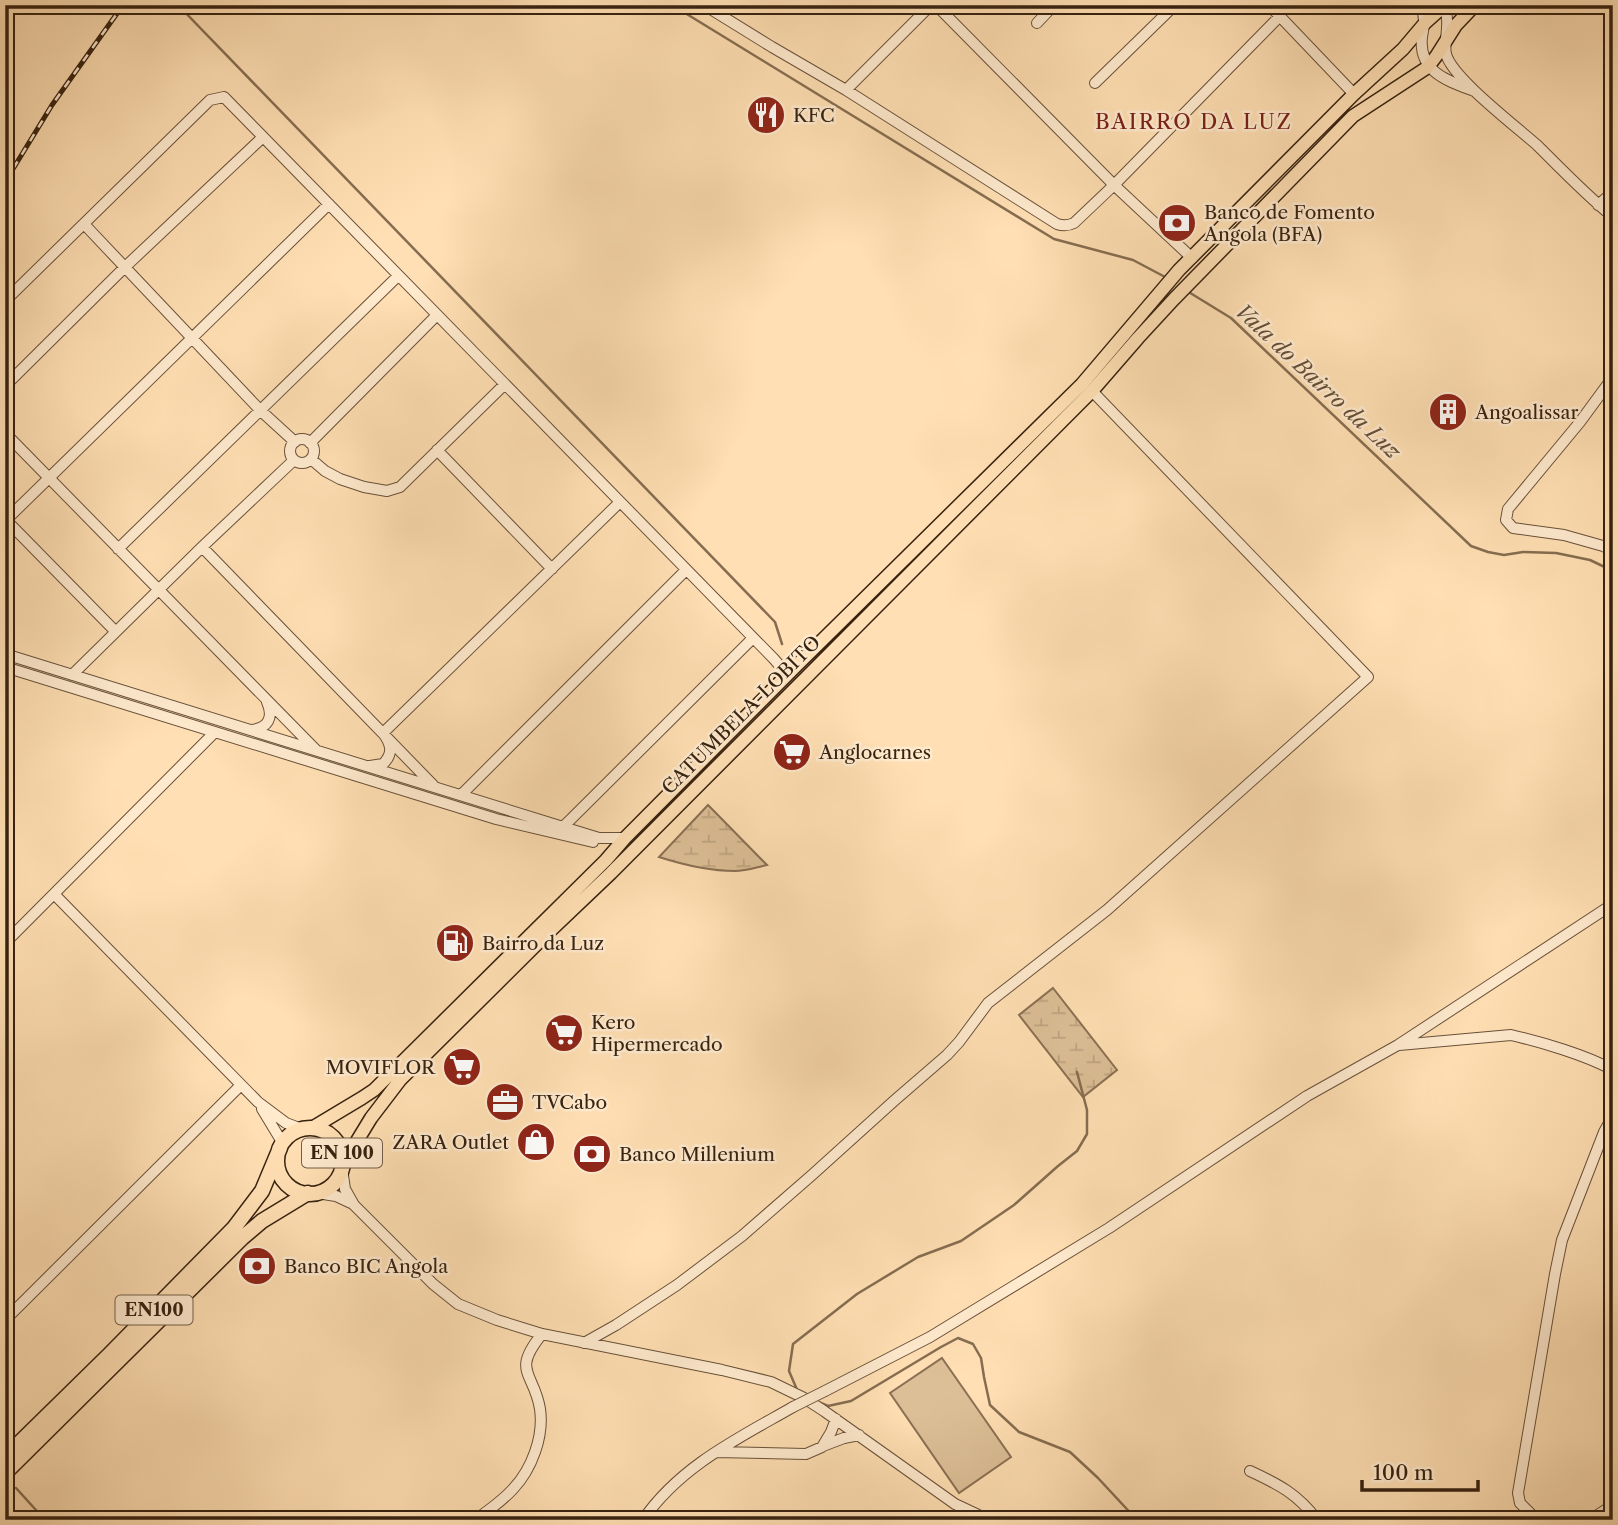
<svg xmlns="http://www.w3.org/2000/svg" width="1618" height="1525" font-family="'Libre Caslon Text',serif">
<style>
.grass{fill:#ddbf97;stroke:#8a7054;stroke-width:2}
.wetland{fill:url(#wetland-marsh);stroke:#8a7054;stroke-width:2}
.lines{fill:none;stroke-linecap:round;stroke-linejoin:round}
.stream{stroke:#866d51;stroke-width:2.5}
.minor-casing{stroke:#695139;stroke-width:12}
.major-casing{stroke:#372210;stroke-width:15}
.highway-casing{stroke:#372210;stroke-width:17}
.minor{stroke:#ffeace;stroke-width:10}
.major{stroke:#ffdfb3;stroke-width:12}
.highway{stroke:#ffdfb3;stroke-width:14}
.rail-casing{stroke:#372210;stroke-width:5}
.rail{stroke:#ffeace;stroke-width:2.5;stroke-dasharray:8;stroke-linecap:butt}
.minor-bridge-casing{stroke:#695139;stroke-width:12;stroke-linecap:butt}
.minor-bridge{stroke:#ffeace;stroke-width:10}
.labels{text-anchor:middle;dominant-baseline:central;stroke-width:5;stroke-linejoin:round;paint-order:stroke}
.shield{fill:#ffeace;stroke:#735e49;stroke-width:2}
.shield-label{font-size:18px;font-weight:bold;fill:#372210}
.poi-label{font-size:19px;fill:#372210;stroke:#ffeace;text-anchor:start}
.street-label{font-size:19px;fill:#372210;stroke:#ffeace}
.neighbourhood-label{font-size:21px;letter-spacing:2px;fill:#7a1f14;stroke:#ffeace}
.water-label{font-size:21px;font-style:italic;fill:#654e36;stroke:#ffeace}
</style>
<defs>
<pattern id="wetland-marsh" width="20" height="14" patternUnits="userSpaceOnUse" patternTransform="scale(1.75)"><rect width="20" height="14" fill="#ddbf97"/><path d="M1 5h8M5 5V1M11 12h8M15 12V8" fill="none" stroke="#bea481"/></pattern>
</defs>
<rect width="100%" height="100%" fill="#ffdfb3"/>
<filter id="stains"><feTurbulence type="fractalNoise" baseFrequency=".00286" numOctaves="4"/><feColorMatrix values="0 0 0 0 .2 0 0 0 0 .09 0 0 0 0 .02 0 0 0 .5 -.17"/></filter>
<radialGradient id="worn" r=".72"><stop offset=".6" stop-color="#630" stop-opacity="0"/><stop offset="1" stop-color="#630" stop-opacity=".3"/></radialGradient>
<path class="grass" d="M942 1358 1011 1457 959 1493 890 1393Z"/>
<path class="wetland" d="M708 805 767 865C757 867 746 871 735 871 709 871 684 865 659 857Z
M1053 988 1117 1070 1083 1097 1019 1015Z"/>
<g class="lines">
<path class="stream" d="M178 5 775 622 782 644
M672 5 1054 239 1133 260 1167 278
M1187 291 1231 318 1471 546 1488 552 1504 555 1523 552 1556 553 1590 560 1613 571
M798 1392 789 1371 793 1344 857 1294 918 1257 961 1241 1014 1205 1058 1166 1077 1151 1087 1134V1110L1077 1072
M816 1401 828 1406 851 1401 941 1347 958 1338 973 1344 981 1358 984 1377 990 1405 1019 1432 1070 1452 1098 1478 1137 1520
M16 1488 45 1520"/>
<defs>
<path id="minor" d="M704 5 772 47 846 90 1057 224C1063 226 1068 226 1074 223L1114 185 1279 17
M936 5 1114 185 1192 258
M1269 5 1354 94
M1420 5C1426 16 1424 26 1422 37 1418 72 1448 81 1474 91
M1445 5C1446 12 1448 20 1447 27 1447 36 1444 45 1446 54 1452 78 1517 127 1538 146 1562 170 1586 195 1613 217
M1037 23 1054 5
M1095 83 1175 5
M846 90 931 5
M1598 205 1613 192
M84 224 260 410 295 442
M5 301 210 100 224 97 774 659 780 666 783 679
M1613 377 1580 422 1508 509 1506 520 1513 528 1564 535 1603 546 1613 551
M5 386 125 267 263 137
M5 433 316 750
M290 451a12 12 0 1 1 24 0a12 12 0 1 1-24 0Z
M310 443 437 315
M437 450 552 569
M311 459 325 471 340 479 364 487 387 491 400 487 505 384
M6 520 115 631
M5 521 329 204
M202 547 433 785
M118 549 398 276
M5 654 563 827 599 838H625
M5 667 496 819 593 842
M72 675 202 547 294 460
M251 730C268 728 274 718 267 702
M370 766 383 764C394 753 391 744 383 733L620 502
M461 795 686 570
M563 827 753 638
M54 894 258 1102 286 1123 302 1129
M5 943 214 733
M1399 1045 1511 1035C1541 1042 1586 1055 1613 1070
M262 1109 282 1142
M342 1169 345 1189 354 1205 433 1284 458 1304 497 1320 542 1334 722 1370 771 1382 804 1398 824 1411 955 1504 989 1520
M317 1193 336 1196 351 1203
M5 1320 241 1085
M584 1343 616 1325 677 1285 742 1236 812 1175 895 1100 947 1055 959 1042 988 1003 1107 910 1368 677 1092 391
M825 1391 930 1337 1109 1228 1307 1096 1398 1045 1613 904
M823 1446 844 1438 859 1435
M716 1452 806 1454 822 1447 831 1432 836 1419
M1250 1471C1278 1484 1298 1494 1317 1520
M475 1520C488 1511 502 1501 513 1489 532 1469 544 1436 540 1409 534 1372 511 1372 542 1334
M643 1520C680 1466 739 1438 793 1407
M1537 1520 1520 1503 1518 1493 1555 1274 1562 1240 1604 1132 1613 1116
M1590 1520 1613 1505"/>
<path id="major" d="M312 1128 362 1098 374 1090 606 860 625 838 796 666 1082 384 1179 270 1354 94 1403 49 1425 23 1445 5
M343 1164 371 1118 400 1080 549 932 611 873 1092 391 1138 338 1174 299 1353 116 1428 67 1437 55 1456 25 1475 5"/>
<path id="highway" d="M277 1161a33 33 0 1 1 66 0a33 33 0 1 1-66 0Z
M5 1457 109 1355 234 1228 262 1191 280 1148
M5 1473 242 1238 262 1221 308 1193"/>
</defs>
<use href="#minor" class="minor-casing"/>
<use href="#major" class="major-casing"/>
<use href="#highway" class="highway-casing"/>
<use href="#minor" class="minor"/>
<use href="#major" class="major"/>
<use href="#highway" class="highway"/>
<defs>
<path id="rail" d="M5 182 52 105 123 5"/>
</defs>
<use href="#rail" class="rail-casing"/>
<use href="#rail" class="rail"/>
<defs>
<path id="minor-bridge" d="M793 1407 825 1391"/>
</defs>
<use href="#minor-bridge" class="minor-bridge-casing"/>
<use href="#minor-bridge" class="minor-bridge"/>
</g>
<defs>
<symbol id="restaurant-disc" viewBox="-11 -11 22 22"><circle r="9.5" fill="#8f2418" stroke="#ffeace"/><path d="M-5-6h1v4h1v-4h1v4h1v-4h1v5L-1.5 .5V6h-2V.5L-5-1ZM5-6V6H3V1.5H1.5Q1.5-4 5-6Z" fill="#fff"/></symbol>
<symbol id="bank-disc" viewBox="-11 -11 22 22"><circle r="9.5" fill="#8f2418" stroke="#ffeace"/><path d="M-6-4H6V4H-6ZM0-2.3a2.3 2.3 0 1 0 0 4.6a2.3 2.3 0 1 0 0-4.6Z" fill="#fff"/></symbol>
<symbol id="building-disc" viewBox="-11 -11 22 22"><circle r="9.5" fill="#8f2418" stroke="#ffeace"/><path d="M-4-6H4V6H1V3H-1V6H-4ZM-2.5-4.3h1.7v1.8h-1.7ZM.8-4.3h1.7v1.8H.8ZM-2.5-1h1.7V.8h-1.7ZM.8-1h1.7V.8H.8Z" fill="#fff"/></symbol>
<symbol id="supermarket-disc" viewBox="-11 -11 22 22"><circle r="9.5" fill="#8f2418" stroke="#ffeace"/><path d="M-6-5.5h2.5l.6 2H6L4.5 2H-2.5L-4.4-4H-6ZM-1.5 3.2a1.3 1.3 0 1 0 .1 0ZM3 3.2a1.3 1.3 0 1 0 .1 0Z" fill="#fff"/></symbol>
<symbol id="fuel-disc" viewBox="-11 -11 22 22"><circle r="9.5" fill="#8f2418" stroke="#ffeace"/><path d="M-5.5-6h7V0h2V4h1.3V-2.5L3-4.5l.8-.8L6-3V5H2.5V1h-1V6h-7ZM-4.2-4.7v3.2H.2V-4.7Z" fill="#fff"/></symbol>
<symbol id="office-disc" viewBox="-11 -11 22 22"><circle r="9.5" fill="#8f2418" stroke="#ffeace"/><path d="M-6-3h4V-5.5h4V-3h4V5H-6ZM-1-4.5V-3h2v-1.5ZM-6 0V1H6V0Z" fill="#fff"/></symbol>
<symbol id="shop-disc" viewBox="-11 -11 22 22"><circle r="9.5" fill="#8f2418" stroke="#ffeace"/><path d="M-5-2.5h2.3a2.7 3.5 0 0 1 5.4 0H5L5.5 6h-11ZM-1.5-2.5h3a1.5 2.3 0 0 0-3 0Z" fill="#fff"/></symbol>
</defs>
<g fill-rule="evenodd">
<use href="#restaurant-disc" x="744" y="93" width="44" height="44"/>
<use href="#bank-disc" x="1155" y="201" width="44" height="44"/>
<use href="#building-disc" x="1426" y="390" width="44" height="44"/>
<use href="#supermarket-disc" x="770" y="730" width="44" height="44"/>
<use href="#fuel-disc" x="433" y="921" width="44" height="44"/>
<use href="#supermarket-disc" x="542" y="1011" width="44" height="44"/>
<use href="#supermarket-disc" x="440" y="1045" width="44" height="44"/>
<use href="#office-disc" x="483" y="1080" width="44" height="44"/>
<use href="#shop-disc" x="514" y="1120" width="44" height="44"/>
<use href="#bank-disc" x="570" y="1132" width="44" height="44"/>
<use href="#bank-disc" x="235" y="1244" width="44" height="44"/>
</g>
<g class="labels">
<g class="shield">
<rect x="302" y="1138.5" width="80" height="29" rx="5"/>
<rect x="115.5" y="1295.5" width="77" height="29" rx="5"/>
</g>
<g class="shield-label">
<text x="342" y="1153">EN 100</text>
<text x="154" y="1310">EN100</text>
</g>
<g class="poi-label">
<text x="793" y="115">KFC</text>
<text x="1204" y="212">Banco de Fomento<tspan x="1204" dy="22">Angola (BFA)</tspan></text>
<text x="1475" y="412">Angoalissar</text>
<text x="819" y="752">Anglocarnes</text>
<text x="482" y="943">Bairro da Luz</text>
<text x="591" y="1022">Kero<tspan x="591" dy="22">Hipermercado</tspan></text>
<text x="435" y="1067" text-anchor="end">MOVIFLOR</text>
<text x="532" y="1102">TVCabo</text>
<text x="509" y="1142" text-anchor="end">ZARA Outlet</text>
<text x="619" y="1154">Banco Millenium</text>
<text x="284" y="1266">Banco BIC Angola</text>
</g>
<g class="street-label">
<text transform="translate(741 715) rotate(-45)">CATUMBELA-LOBITO</text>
</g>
<g class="neighbourhood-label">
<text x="1194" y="121">BAIRRO DA LUZ</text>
</g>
<g class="water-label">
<text transform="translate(1318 381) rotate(43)">Vala do Bairro da Luz</text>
</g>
</g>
<rect width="1618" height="1525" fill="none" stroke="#ffdfb3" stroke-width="28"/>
<rect x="7" y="7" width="1604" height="1511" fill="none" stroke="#372210" stroke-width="3.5"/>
<rect x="14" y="14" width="1590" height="1497" fill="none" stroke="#372210" stroke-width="2"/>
<path d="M1362 1480v10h116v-10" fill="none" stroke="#372210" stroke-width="3.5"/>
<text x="1373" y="1480" font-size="21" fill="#372210" stroke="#ffeace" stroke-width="5" paint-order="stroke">100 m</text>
<rect width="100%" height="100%" filter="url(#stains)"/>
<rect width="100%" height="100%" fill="url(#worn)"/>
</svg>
